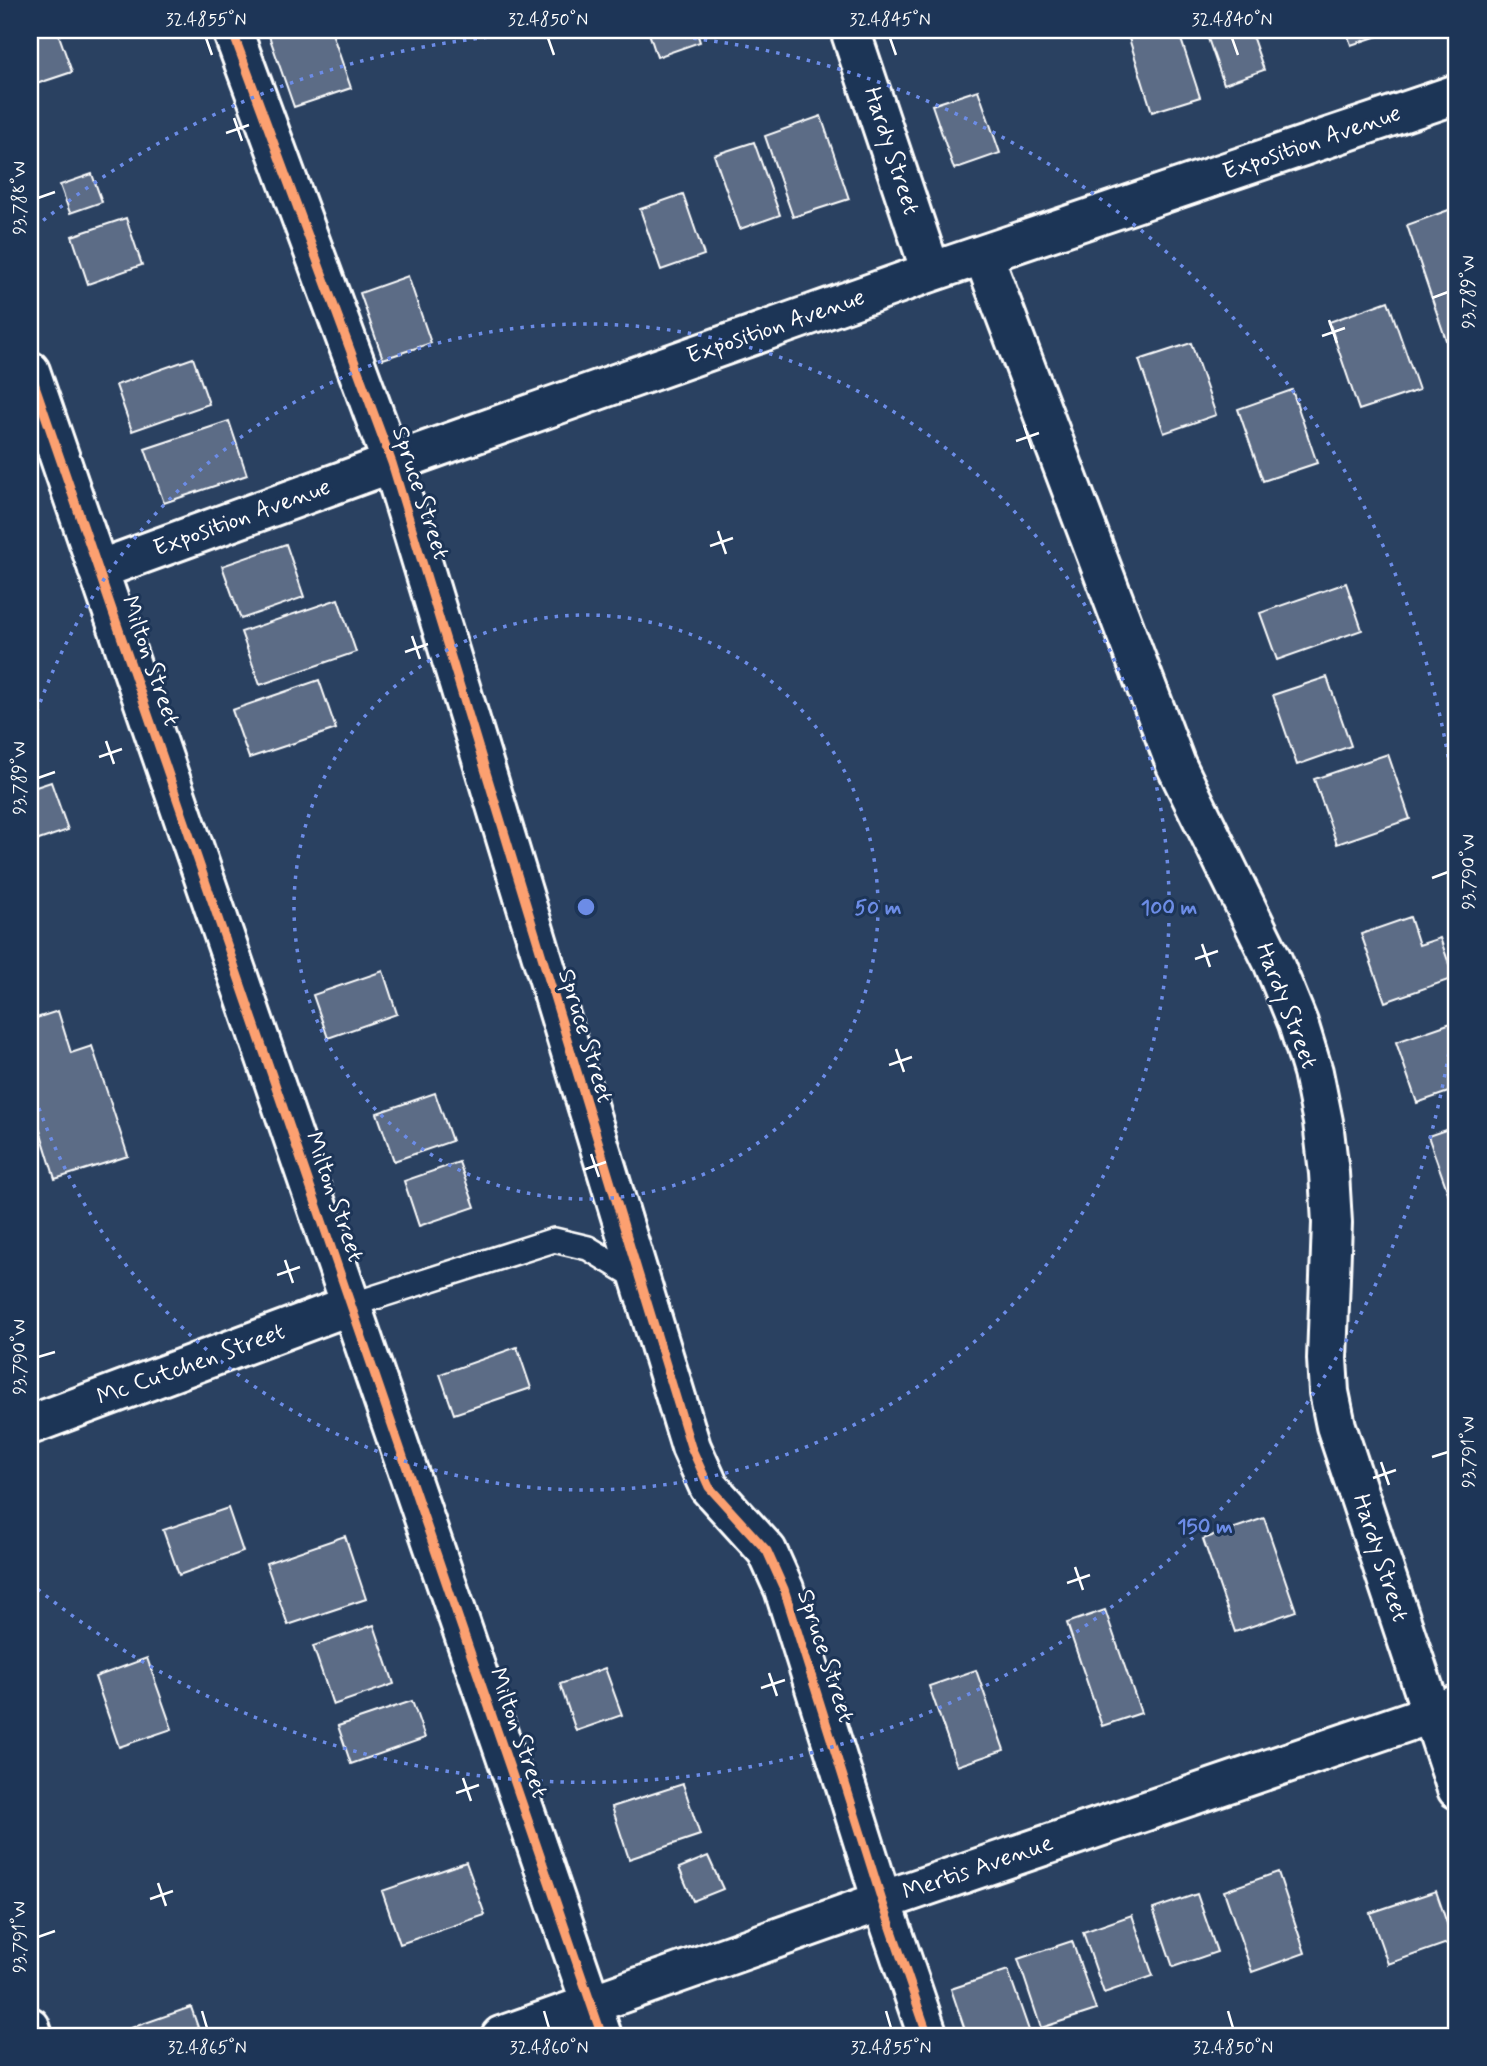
<svg xmlns="http://www.w3.org/2000/svg" width="1487" height="2066" font-family="Mynerve,sans-serif">
<style>
.building{fill:#5b6c86;stroke:#fff;stroke-width:2}
.lines{fill:none;stroke-linecap:round;stroke-linejoin:round}
.lane-casing{stroke:#fff;stroke-width:28}
.street-casing{stroke:#fff;stroke-width:44}
.lane{stroke:#1d3557;stroke-width:23}
.street{stroke:#1d3557;stroke-width:38}
.cycleway-casing{stroke:#1d3557;stroke-width:13}
.cycleway{stroke:#fca06f;stroke-width:9}
.ticks{fill:none;stroke:#fff;stroke-width:2.5}
.ring{fill:none;stroke:#6c8ce6;stroke-width:3.5;stroke-dasharray:3.5 7}
.labels{text-anchor:middle;dominant-baseline:central;stroke-width:6;stroke-linejoin:round;paint-order:stroke}
.street-label{font-size:24px;fill:#fff;stroke:#1d3557}
.centre{fill:#6c8ce6;stroke:#1d3557;stroke-width:3.5}
.ring-label{font-size:21px;text-anchor:middle;font-weight:bold;fill:#6c8ce6;stroke:#1d3557;stroke-width:6;stroke-linejoin:round;paint-order:stroke}
.neatline{fill:none;stroke:#fff;stroke-width:2.5}
.ticks-label{font-size:18px;text-anchor:middle;fill:#fff}
</style>
<rect width="100%" height="100%" fill="#2a4161"/>
<filter id="ink" filterUnits="userSpaceOnUse"><feTurbulence type="fractalNoise" baseFrequency=".0143" numOctaves="2"/><feDisplacementMap in="SourceGraphic" scale="14" xChannelSelector="R" yChannelSelector="G"/><feConvolveMatrix kernelMatrix="1 2 1 2 8 2 1 2 1" color-interpolation-filters="sRGB"/></filter>
<g filter="url(#ink)">
<path class="building" d="M57 30 72 72 30 86V31Z
M267 30H331L351 88 294 107Z
M648 30H696L700 42 657 57Z
M1135 30H1178L1200 97 1152 112 1127 32Z
M1205 30H1250L1264 70 1224 84Z
M1346 30H1396L1351 45Z
M978 90 1000 153 954 169 932 105Z
M821 116 849 199 793 217 765 136Z
M754 142 780 215 740 229 714 155Z
M92 174 102 202 70 213 60 185Z
M683 194 704 255 661 270 640 209Z
M1457 207V342L1448 346 1407 225Z
M126 218 142 265 88 284 72 236Z
M408 276 431 343 383 359 360 293Z
M1388 301 1419 390 1359 410 1329 322Z
M1191 343 1216 415 1164 433 1139 360Z
M193 358 209 404 132 431 116 385Z
M1292 390 1317 463 1263 481 1238 409Z
M229 421 247 475 164 503 145 449Z
M286 544 304 597 241 619 222 566Z
M1346 583 1362 630 1277 660 1260 613Z
M338 599 356 652 260 685 241 632Z
M1327 677 1351 746 1297 765 1273 695Z
M319 680 336 729 249 758 232 710Z
M1388 754 1410 819 1337 844 1314 779Z
M51 782 68 830 30 843V789Z
M1410 917 1419 945 1440 938 1454 978 1385 1002 1361 934Z
M383 971 397 1014 328 1038 313 995Z
M58 1011 71 1053 92 1046 128 1156 55 1179 30 1098V1020Z
M1457 1021V1089L1417 1103 1396 1042Z
M435 1093 452 1141 394 1161 377 1113Z
M1457 1126V1199L1451 1201 1428 1136Z
M459 1162 475 1207 419 1226 404 1181Z
M517 1347 531 1388 454 1414 440 1374Z
M228 1508 243 1552 179 1575 163 1530Z
M1264 1518 1296 1611 1235 1632 1203 1539Z
M345 1536 366 1599 288 1625 266 1563Z
M1105 1610 1141 1713 1102 1726 1067 1623Z
M374 1625 394 1684 333 1705 313 1646Z
M147 1658 172 1729 119 1747 95 1677Z
M605 1668 622 1715 576 1731 560 1684Z
M976 1670 1004 1750 957 1766 929 1686Z
M412 1701 425 1738 351 1764 338 1726Z
M683 1784 700 1835 629 1859 612 1807Z
M708 1856 723 1889 693 1901 679 1868Z
M466 1862 485 1915 400 1944 382 1891Z
M1278 1872 1305 1953 1252 1972 1224 1891Z
M1436 1891 1453 1941 1388 1964 1370 1913Z
M1197 1894 1217 1952 1173 1967 1153 1909Z
M1132 1915 1153 1976 1104 1993 1083 1932Z
M1072 1941 1096 2010 1041 2028 1018 1959Z
M1008 1970 1031 2036H967L951 1989Z
M191 2007 201 2036H127L125 2030Z"/>
<g class="lines">
<defs>
<path id="lane" d="M351 1305 554 1240 588 1248 639 1279"/>
<path id="street" d="M232 30 392 463 691 1447 709 1487 767 1551 784 1589 882 1901 928 2036
M850 30 931 272
M983 255 1176 765 1273 962 1298 1023 1313 1072 1323 1122 1329 1173 1332 1223 1327 1359 1329 1392 1336 1426 1457 1789
M30 371 602 2036
M98 570 392 463 931 272 1457 94
M30 1425 351 1305
M30 2027 33 2036
M501 2036 882 1901 1457 1705"/>
</defs>
<use href="#lane" class="lane-casing"/>
<use href="#street" class="street-casing"/>
<use href="#lane" class="lane"/>
<use href="#street" class="street"/>
<defs>
<path id="cycleway" d="M232 30 392 463 691 1447 709 1487 767 1551 784 1589 882 1901 928 2036
M30 371 602 2036"/>
</defs>
<use href="#cycleway" class="cycleway-casing"/>
<use href="#cycleway" class="cycleway"/>
</g>
</g>
<path class="ticks" d="M206 38 212 55M548 38 554 55M890 38 896 55M1232 38 1238 55M234 118 242 141M226 133 249 125M38 198 55 192M1432 298 1448 292M1329 320 1337 343M1322 336 1345 328M1024 425 1032 449M1016 441 1039 433M718 531 726 554M710 546 733 538M412 636 420 659M405 652 428 644M106 741 114 764M99 757 122 749M38 778 55 772M1432 878 1448 872M1202 944 1210 967M1195 959 1218 951M896 1049 904 1072M889 1065 912 1057M591 1154 599 1177M583 1170 606 1162M285 1260 293 1283M277 1275 300 1267M38 1357 55 1352M1432 1457 1448 1452M1381 1462 1389 1485M1373 1478 1396 1470M1075 1567 1083 1590M1067 1583 1090 1575M769 1673 777 1696M761 1688 785 1680M463 1778 471 1801M456 1793 479 1785M158 1883 166 1906M150 1899 173 1891M38 1937 55 1931M202 2011 207 2028M544 2011 549 2028M886 2011 891 2028M1228 2011 1233 2028"/>
<g class="ring">
<circle cx="586" cy="907" r="292"/>
<path d="M30 732A583 583 0 1 1 30 1082"/>
<path d="M1457 991A875 875 0 0 1 35 1587M35 227A875 875 0 0 1 1457 823"/>
</g>
<g class="labels">
<g class="street-label">
<text transform="translate(1312 143) rotate(-19)">Exposition Avenue</text>
<text transform="translate(891 151) rotate(72)">Hardy Street</text>
<text transform="translate(776 327) rotate(-19)">Exposition Avenue</text>
<text transform="translate(420 493) rotate(72)">Spruce Street</text>
<text transform="translate(242 518) rotate(-20)">Exposition Avenue</text>
<text transform="translate(150 661) rotate(71)">Milton Street</text>
<text transform="translate(1286 1006) rotate(69)">Hardy Street</text>
<text transform="translate(585 1036) rotate(73)">Spruce Street</text>
<text transform="translate(334 1197) rotate(71)">Milton Street</text>
<text transform="translate(191 1365) rotate(-20)">Mc Cutchen Street</text>
<text transform="translate(1380 1558) rotate(72)">Hardy Street</text>
<text transform="translate(825 1656) rotate(72)">Spruce Street</text>
<text transform="translate(518 1733) rotate(71)">Milton Street</text>
<text transform="translate(978 1868) rotate(-19)">Mertis Avenue</text>
</g>
</g>
<circle cx="586" cy="907" r="10" class="centre"/>
<g class="ring-label">
<text x="878" y="914">50 m</text>
<text x="1169" y="914">100 m</text>
<text x="1205" y="1533">150 m</text>
</g>
<rect width="1487" height="2066" fill="none" stroke="#1d3557" stroke-width="77"/>
<rect x="38" y="38" width="1410" height="1990" class="neatline"/>
<g class="ticks-label">
<text x="206" y="25">32.4855°N</text>
<text x="548" y="25">32.4850°N</text>
<text x="890" y="25">32.4845°N</text>
<text x="1232" y="25">32.4840°N</text>
<text transform="translate(19 198) rotate(-90)" y="6">93.788°W</text>
<text transform="translate(1468 292) rotate(-90)" y="6">93.789°W</text>
<text transform="translate(19 778) rotate(-90)" y="6">93.789°W</text>
<text transform="translate(1468 872) rotate(-90)" y="6">93.790°W</text>
<text transform="translate(19 1357) rotate(-90)" y="6">93.790°W</text>
<text transform="translate(1468 1452) rotate(-90)" y="6">93.791°W</text>
<text transform="translate(19 1937) rotate(-90)" y="6">93.791°W</text>
<text x="207" y="2053">32.4865°N</text>
<text x="549" y="2053">32.4860°N</text>
<text x="891" y="2053">32.4855°N</text>
<text x="1233" y="2053">32.4850°N</text>
</g>
</svg>
